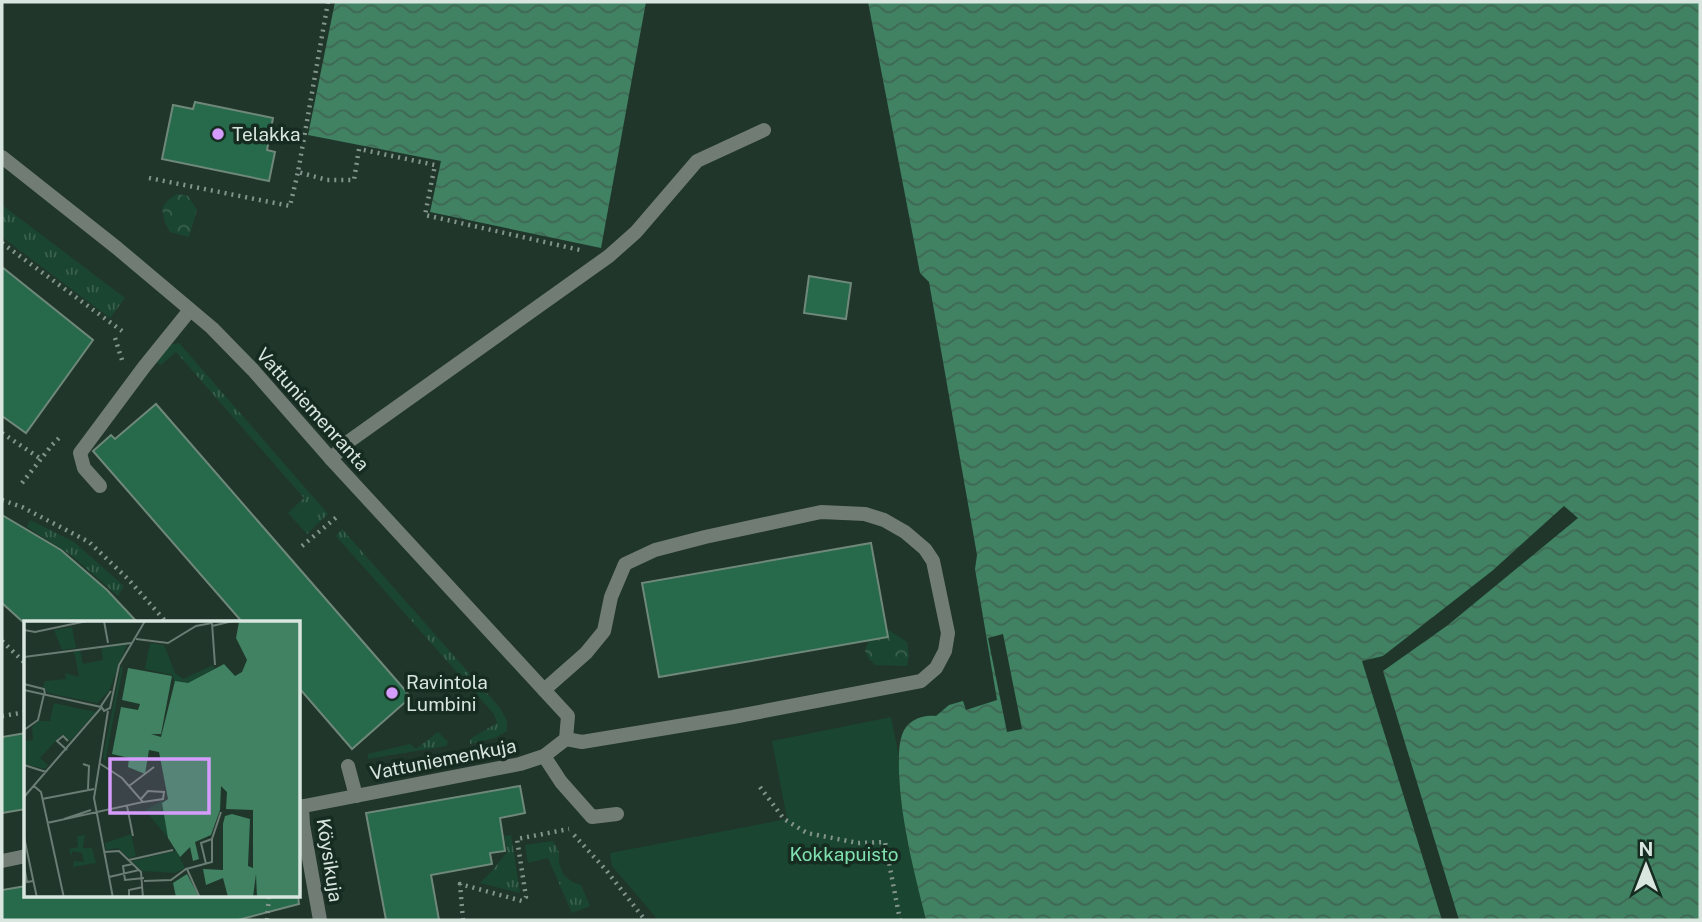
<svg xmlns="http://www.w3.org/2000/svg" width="1702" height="922" font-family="'Public Sans',sans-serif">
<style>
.grass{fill:url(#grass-tufts)}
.forest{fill:url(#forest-crowns)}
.park{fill:#1a4531}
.water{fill:url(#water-waves)}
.pier{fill:#20362b}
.building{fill:#266a4b;stroke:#6f887a;stroke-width:2}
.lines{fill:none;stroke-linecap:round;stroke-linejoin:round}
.path{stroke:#83948b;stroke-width:4.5;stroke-dasharray:2 5;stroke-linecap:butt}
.lane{stroke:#717c75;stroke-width:14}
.street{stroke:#717c75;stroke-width:14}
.poi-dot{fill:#d59cfb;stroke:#162c21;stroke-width:2.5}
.labels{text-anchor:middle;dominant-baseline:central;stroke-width:7;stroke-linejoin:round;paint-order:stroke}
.poi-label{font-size:19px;fill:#d9e6df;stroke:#162c21;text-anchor:start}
.street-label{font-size:19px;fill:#d9e6df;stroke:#162c21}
.park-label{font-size:19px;fill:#80e0b0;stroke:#162c21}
.inset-road{fill:none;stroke:#6a7c73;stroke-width:2}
.view{fill:#d59cfb;fill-opacity:0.15;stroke:#d59cfb;stroke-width:3.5}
.inset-edge{fill:none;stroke:#d9e6df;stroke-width:3.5}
</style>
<defs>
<pattern id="grass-tufts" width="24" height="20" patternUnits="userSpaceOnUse" patternTransform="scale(1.75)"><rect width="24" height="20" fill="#1a4531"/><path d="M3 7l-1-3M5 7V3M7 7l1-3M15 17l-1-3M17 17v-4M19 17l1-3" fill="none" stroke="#3b604e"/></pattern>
<pattern id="forest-crowns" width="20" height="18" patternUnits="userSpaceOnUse" patternTransform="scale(1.75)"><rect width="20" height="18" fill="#1a4531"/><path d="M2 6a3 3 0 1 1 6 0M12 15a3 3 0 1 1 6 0" fill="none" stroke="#3b604e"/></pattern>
<pattern id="water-waves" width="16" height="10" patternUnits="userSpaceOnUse" patternTransform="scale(1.75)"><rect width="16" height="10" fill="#408262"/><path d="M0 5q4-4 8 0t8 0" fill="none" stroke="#406754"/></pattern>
</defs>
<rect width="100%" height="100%" fill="#20362b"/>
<path class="grass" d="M2 205 125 298 110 318 2 237Z
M179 343 328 514 307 534 288 513 304 498 176 352 161 365 157 363V359L172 344Z
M30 520 74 542 124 586 118 596 71 555 27 527Z
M342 529 500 708 507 721V731L495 738 470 744V739L497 723 494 714 336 536Z
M438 732 448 742 446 746 368 759V754L410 744 416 749Z
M511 835 520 893 480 883 492 871 507 852 504 836Z
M553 841 559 852V863L563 874 572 882 581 885 590 906 572 913 548 858 528 863 525 845Z"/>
<path class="forest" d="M177 194 188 196 197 210 189 237 170 232 165 223 162 208 168 200Z
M875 621 907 642 909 657 907 666 875 665 869 659 865 651Z"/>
<path class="park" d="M891 717 899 757 900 792 906 836 926 920H658L612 866 610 853 787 819 772 741Z"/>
<path class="water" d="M335 2H646L601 248 430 212 441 161 308 135Z
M868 2H1700V920H926C914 871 901 823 899 773 899 761 898 746 902 735 906 721 922 714 936 716L949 705 963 701 966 710 997 700 975 569 977 555 929 282 920 273Z"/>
<path class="pier" d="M1564 506 1578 518 1448 625 1383 671 1459 920H1442L1362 661 1383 656 1492 571Z
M1003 634 1022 729 1007 732 988 638Z"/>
<path class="building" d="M195 102 273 118 267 150 275 152 269 181 162 159 173 105 193 109Z
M2 267 93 340 26 433 2 416Z
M809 276 851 283 846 319 804 313Z
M156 404 411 697 352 749 299 688V623H243L93 451 111 435 115 439Z
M2 515 61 550 107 590 138 623H24L2 603Z
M871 543 888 637 659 677 642 583Z
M26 733V809L2 813V737Z
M520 786 525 813 500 818 505 851 490 853 492 864 431 875 439 920H386L366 813Z
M26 886V896H298L299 904 238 920H2V890Z"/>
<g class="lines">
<path class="path" d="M328 2 298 172 327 180H354L359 149 435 165 425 215 580 250
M149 178 290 206 298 172
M2 243 122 331
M115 338 122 360
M2 433 41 459
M22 483 52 445 62 435
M2 500 22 507 89 542 128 579 167 623
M302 546 338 516
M2 641 26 664
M2 716 26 712
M760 787 784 819 807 833 858 843 885 842 900 920
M574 835 606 870 645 920
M267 920 269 896
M463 920 460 884 522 901 526 897 517 839 569 829"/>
<path class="lane" d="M331 459 348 442 609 256 636 232 697 161 764 130
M100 486 84 468 80 453 144 367 190 310
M544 690 586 653 604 631 611 597 625 564 655 550 705 537 821 512 865 514 884 520 905 532 925 549 933 561 948 633 945 651 936 668 921 681 733 717 582 742 566 739
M544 756 561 782 592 817 617 814
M348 766 356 796"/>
<path class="street" d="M2 157 117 248 212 328 253 370 331 459 568 716 566 739 544 756 520 764 299 807
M302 806 303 825 320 920
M2 861 26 856"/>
</g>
<g class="poi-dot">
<circle cx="218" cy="134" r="7"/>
<circle cx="392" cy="693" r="7"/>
</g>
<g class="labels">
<g class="poi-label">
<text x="232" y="134">Telakka</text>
<text x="406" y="682">Ravintola<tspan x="406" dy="22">Lumbini</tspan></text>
</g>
<g class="street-label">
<text transform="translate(313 409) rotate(48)">Vattuniemenranta</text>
<text transform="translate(443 759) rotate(-11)">Vattuniemenkuja</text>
<text transform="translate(330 860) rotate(81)">Köysikuja</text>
</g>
<g class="park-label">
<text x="844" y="854">Kokkapuisto</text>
</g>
</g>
<g transform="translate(24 621)">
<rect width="276" height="276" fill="#20362b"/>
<path d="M48 6 52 27 38 29 30 9ZM97 45 99 46 81 141 79 136ZM61 214 59 227H68L72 242 49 246 50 240 60 241 58 232 49 230 47 235 45 228 54 226 53 215Z" fill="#1a4531"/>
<path d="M104 21 85 70 73 82 24 72 19 66 21 60 42 58 41 52 55 56 50 30 56 29 59 43 79 39 77 25ZM126 22 140 24 151 52 159 58 189 44 190 48 164 62 150 61 149 54 121 48ZM30 82 72 91 46 120 38 113 16 137 24 144 21 148 0 143V120L9 119 8 106 14 100H26ZM138 180 145 213 144 217 121 189ZM107 213 112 235 105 237 94 227 82 229 81 222ZM152 230 161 247 151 252 118 250 108 240Z" fill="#1a4531"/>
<path d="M276 0V276H233L232 253 229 276H204L199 257 182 264 179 248 199 249V203L201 195 208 193 226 198 224 245 229 247V189L202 188 203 171 197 165 196 189 187 214 171 221 175 238 169 240 166 226 156 236 144 217 138 182 144 178 135 131 125 129 121 153 104 146 105 137 88 133 97 86 114 89 116 83 98 79 104 47 148 55 137 113H127L137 116 151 60 164 62 200 43 211 55 218 51 223 39 212 17 215 1ZM163 253 175 276H152L149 262Z" fill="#408262"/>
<path class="inset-road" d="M80 0 84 22M188 2 191 44M188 5 209 0M0 9 11 11 63 0M112 18 144 22 172 5 188 2M0 36 107 22M0 63 20 68 21 73M0 69 77 86M87 70 77 85 80 90 86 87 95 44 121 0M84 90 70 177 89 277M0 109 14 99 20 73M43 129 33 120 39 115 44 120M59 143 65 145 64 168M0 144 22 151M10 165 17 171 40 277M105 165 130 146M0 176 77 87M18 178 70 168M117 178 124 170 140 171 139 178 119 181M103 185 109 215M40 198 67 189M23 202 119 181 98 157 75 142M0 216 13 277M80 231 95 230 117 251 119 277M105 239 149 229M109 243 99 245 101 259 120 257M182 243 177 222 188 218M0 245 3 261 9 260M163 248 176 277M85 256 115 249M120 260 147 259 162 248 188 241V218L197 191M105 277V269L119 266"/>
<path class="view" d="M86 138H185V192H86Z"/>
<rect width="276" height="276" class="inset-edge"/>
</g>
<rect width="1702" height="922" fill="none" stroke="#d9e6df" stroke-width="7"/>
<g transform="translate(1646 866)" stroke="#162c21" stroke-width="5" paint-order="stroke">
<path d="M0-5L12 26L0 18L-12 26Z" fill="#d9e6df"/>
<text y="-10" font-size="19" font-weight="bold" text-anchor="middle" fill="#d9e6df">N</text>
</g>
</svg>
